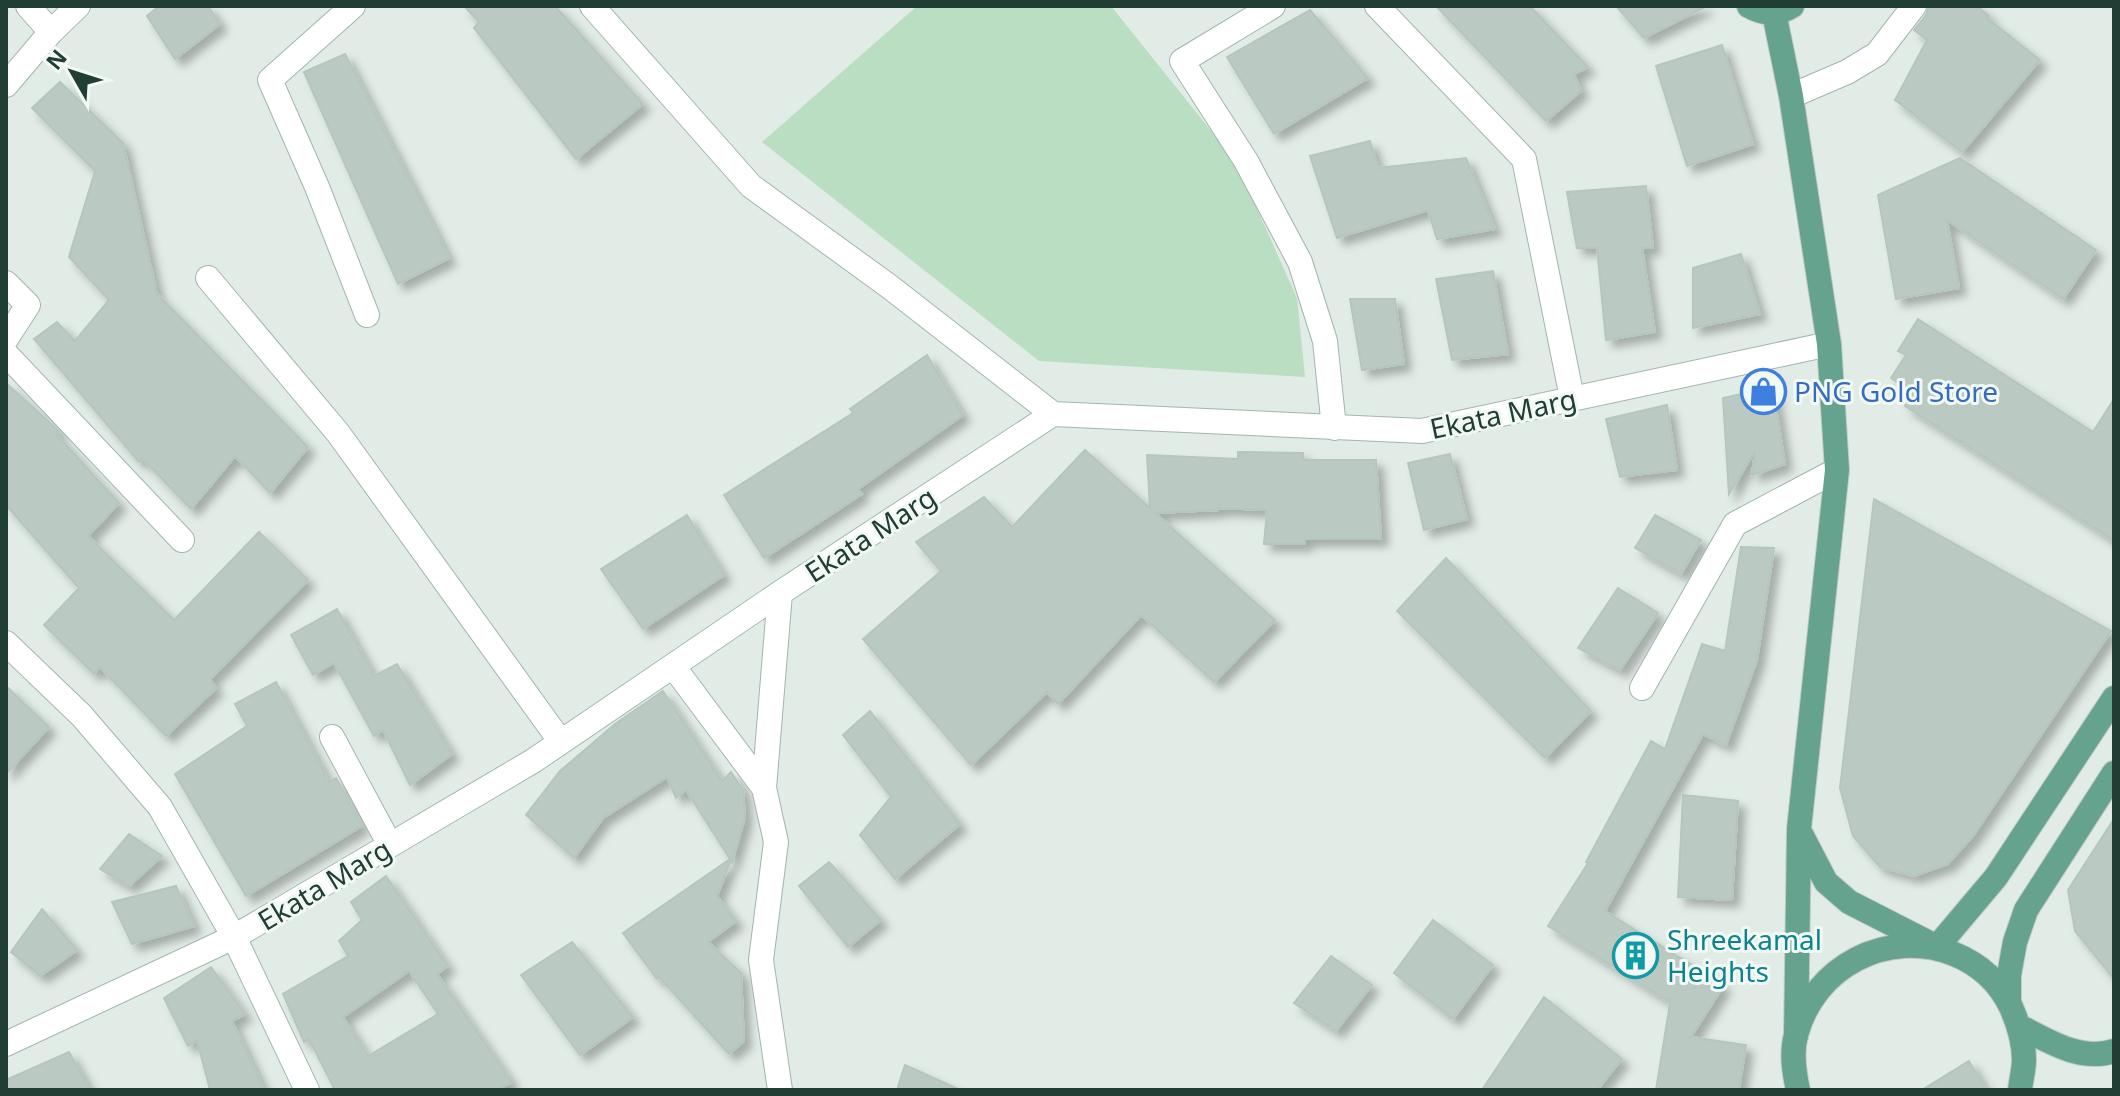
<svg xmlns="http://www.w3.org/2000/svg" width="2120" height="1096" font-family="'Noto Sans',sans-serif">
<style>
.green{fill:#badec1}
.building{fill:#bacac2;stroke:#b4c6bd;stroke-width:2;fill-rule:evenodd;filter:url(#shadow)}
.lines{fill:none;stroke-linecap:round;stroke-linejoin:round}
.street-casing{stroke:#a4b4ae;stroke-width:26}
.primary-casing{stroke:#c1c9c6;stroke-width:26}
.street{stroke:#fff;stroke-width:24}
.primary{stroke:#65a38e;stroke-width:24}
.labels{text-anchor:middle;dominant-baseline:central;stroke-width:6;stroke-linejoin:round;paint-order:stroke}
.shop-label{font-size:28px;fill:#366cbe;stroke:#f2f9f5;text-anchor:start}
.street-label{font-size:28px;fill:#213e34;stroke:#f2f9f5}
.culture-label{font-size:28px;fill:#0d838f;stroke:#f2f9f5;text-anchor:start}
</style>
<defs>
<filter id="shadow"><feDropShadow dx="7" dy="7" stdDeviation="4" flood-color="#0004"/></filter>
</defs>
<rect width="100%" height="100%" fill="#e2ece7"/>
<path class="green" d="M917 6H1111L1236 162 1297 298 1305 377 1039 361 762 142Z"/>
<path class="building" d="M159 6H208L220 24 175 59 147 16Z
M464 6H555L643 104 576 159 474 28 479 22Z
M1436 6H1530L1588 67 1574 74 1581 91 1546 121Z
M1616 6H1707L1644 38Z
M1929 6H1977L1989 16 1987 18 2040 60 1962 152 1895 100 1927 40 1914 30 1926 15Z
M1310 10 1368 78 1274 134 1227 57Z
M1722 45 1753 144 1687 166 1656 66Z
M345 54 449 258 398 284 304 72Z
M60 82 123 143 157 294 308 447 270 493 235 456 191 509 142 458 139 462 34 339 57 322 75 341 109 300 69 257 95 171 32 108Z
M1370 141 1378 168 1466 158 1495 229 1437 239 1428 210 1337 238 1310 156Z
M1960 158 2096 250 2063 299 1947 220 1959 288 1896 299 1878 195Z
M1646 186 1653 248H1642L1655 332 1606 340 1597 248H1577L1567 192Z
M1741 254 1760 314 1693 328V268Z
M1493 271 1508 354 1452 360 1436 279Z
M1350 299H1395L1404 364 1362 370Z
M1918 319 2093 432 2114 399V541L1905 406 1909 400 1900 395 1904 387 1891 378 1906 355 1898 351Z
M927 355 963 415 858 489 862 494 764 558 724 495 853 413 850 409Z
M1766 376H1771L1785 464 1752 475 1755 451 1729 494 1723 398 1765 389Z
M6 383 59 431 56 434 119 503 88 536 174 620 259 532 308 580 210 679 216 688 166 736 100 667 94 674 44 625 79 588 6 505Z
M1667 405 1677 470 1620 477 1606 419Z
M1085 450 1150 508 1147 455 1238 459V452L1303 453V460H1376L1381 539H1305V544H1264L1267 510 1218 508V510L1155 513 1275 620 1214 682 1141 615 1058 704 1047 692 971 765 863 639 941 571 916 542 984 497 1012 527Z
M1450 454 1467 519 1424 530 1408 463Z
M1874 499 2111 631 1973 836 1948 864 1914 876 1880 867 1853 836 1840 788Z
M687 515 724 575 643 629 601 569Z
M1655 515 1701 540 1681 574 1635 548Z
M1741 547 1774 548 1757 660 1726 745 1703 734 1605 911 1724 985 1691 1037 1746 1045 1739 1090H1656L1671 997 1668 1001 1548 926 1588 863 1586 862 1651 741 1665 749 1702 644 1725 651Z
M1446 558 1591 711 1545 758 1397 611Z
M1618 588 1658 613 1620 670 1578 648Z
M337 609 374 676 397 664 452 754 410 785 383 730 374 736 334 663 313 675 291 635Z
M276 682 329 782 336 778 362 826 246 896 175 774 247 726 235 704Z
M6 686 49 727 6 774Z
M663 691 722 781 731 772 743 790 745 818 732 862 731 860 717 896 736 921 708 942 741 973 744 1041 729 1054 659 977 657 979 623 933 730 859 686 790 676 798 667 777 603 818 574 858 526 815 560 771 615 724Z
M870 711 960 824 895 879 860 835 891 797 843 735Z
M1683 795 1738 801 1732 900 1678 897Z
M2114 819V979L2075 931 2068 890Z
M129 834 162 856 129 886 100 869Z
M829 862 881 920 848 947 799 886Z
M386 876 448 966 437 974 512 1082 496 1090H335L309 1039 304 1042 283 994 348 956 339 941 362 920 351 902ZM409 971 438 1014 368 1056 343 1017Z
M176 886 194 926 132 944 112 902Z
M42 909 77 950 40 976 11 952Z
M1433 920 1493 965 1453 1019 1394 973Z
M572 942 633 1017 580 1055 521 975Z
M1331 956 1372 985 1336 1031 1294 1003Z
M211 967 245 1014 232 1021 264 1090H210L197 1040 188 1046 164 998Z
M1544 997 1622 1059 1597 1090H1482Z
M69 1052 90 1090H6V1080Z
M1969 1061 1986 1090H1922Z
M905 1065 960 1090H897Z"/>
<g class="lines">
<defs>
<path id="street" d="M28 6 51 32
M353 6 270 80 317 187 367 315
M592 6 751 186 890 287 1053 414
M1273 6 1182 61 1246 161 1300 262 1325 341 1334 428
M1377 6 1524 159 1572 398
M6 85 51 32 78 6
M1791 96 1847 72 1877 54 1914 6
M208 278 338 433 561 742
M6 283 28 305 6 339
M6 354 182 540
M6 643 82 716 160 807 234 937 307 1090
M673 666 764 788
M1642 688 1735 524 1837 470
M332 737 390 845
M6 1044 234 937 533 761 780 593 1053 414 1422 431 1829 344
M780 1090 761 960 776 842 764 788 780 593"/>
<path id="primary" d="M1749 6C1763 14 1777 15 1792 6
M1774 13 1791 96 1829 344 1837 470 1799 829 1796 1036
M1801 834 1826 882 1849 902 1937 947 1996 877 2114 698
M2009 1002V975L2015 942 2026 910 2114 773
M2019 1026C2048 1041 2081 1062 2114 1051
M1798 1090C1794 1072 1791 1053 1796 1035 1814 966 1888 928 1954 954 1979 964 1999 982 2011 1007 2018 1023 2024 1041 2024 1060 2024 1069 2021 1080 2020 1090"/>
</defs>
<use href="#street" class="street-casing"/>
<use href="#primary" class="primary-casing"/>
<use href="#street" class="street"/>
<use href="#primary" class="primary"/>
</g>
<defs>
<symbol id="shop-ring" viewBox="-11 -11 22 22"><circle r="9.5" fill="#f2f9f5" stroke="#3f7fe0" stroke-width="1.5"/><path d="M-5-2.5h2.3a2.7 3.5 0 0 1 5.4 0H5L5.5 6h-11ZM-1.5-2.5h3a1.5 2.3 0 0 0-3 0Z" fill="#3f7fe0"/></symbol>
<symbol id="building-ring" viewBox="-11 -11 22 22"><circle r="9.5" fill="#f2f9f5" stroke="#0f9aa8" stroke-width="1.5"/><path d="M-4-6H4V6H1V3H-1V6H-4ZM-2.5-4.3h1.7v1.8h-1.7ZM.8-4.3h1.7v1.8H.8ZM-2.5-1h1.7V.8h-1.7ZM.8-1h1.7V.8H.8Z" fill="#0f9aa8"/></symbol>
</defs>
<g fill-rule="evenodd">
<use href="#shop-ring" x="1738" y="366" width="51" height="51"/>
<use href="#building-ring" x="1610" y="930" width="51" height="51"/>
</g>
<g class="labels">
<g class="shop-label">
<text x="1794" y="391">PNG Gold Store</text>
</g>
<g class="street-label">
<text transform="translate(1503 413) rotate(-12)">Ekata Marg</text>
<text transform="translate(870 534) rotate(-33)">Ekata Marg</text>
<text transform="translate(324 884) rotate(-31)">Ekata Marg</text>
</g>
<g class="culture-label">
<text x="1667" y="939">Shreekamal<tspan x="1667" dy="32">Heights</tspan></text>
</g>
</g>
<rect width="2120" height="1096" fill="none" stroke="#213e34" stroke-width="16"/>
<g transform="translate(72 72) rotate(309)" stroke="#f2f9f5" stroke-width="6" paint-order="stroke">
<path d="M0-6L14 30L0 20L-14 30Z" fill="#213e34"/>
<text y="-12" font-size="22" font-weight="bold" text-anchor="middle" fill="#213e34">N</text>
</g>
</svg>
